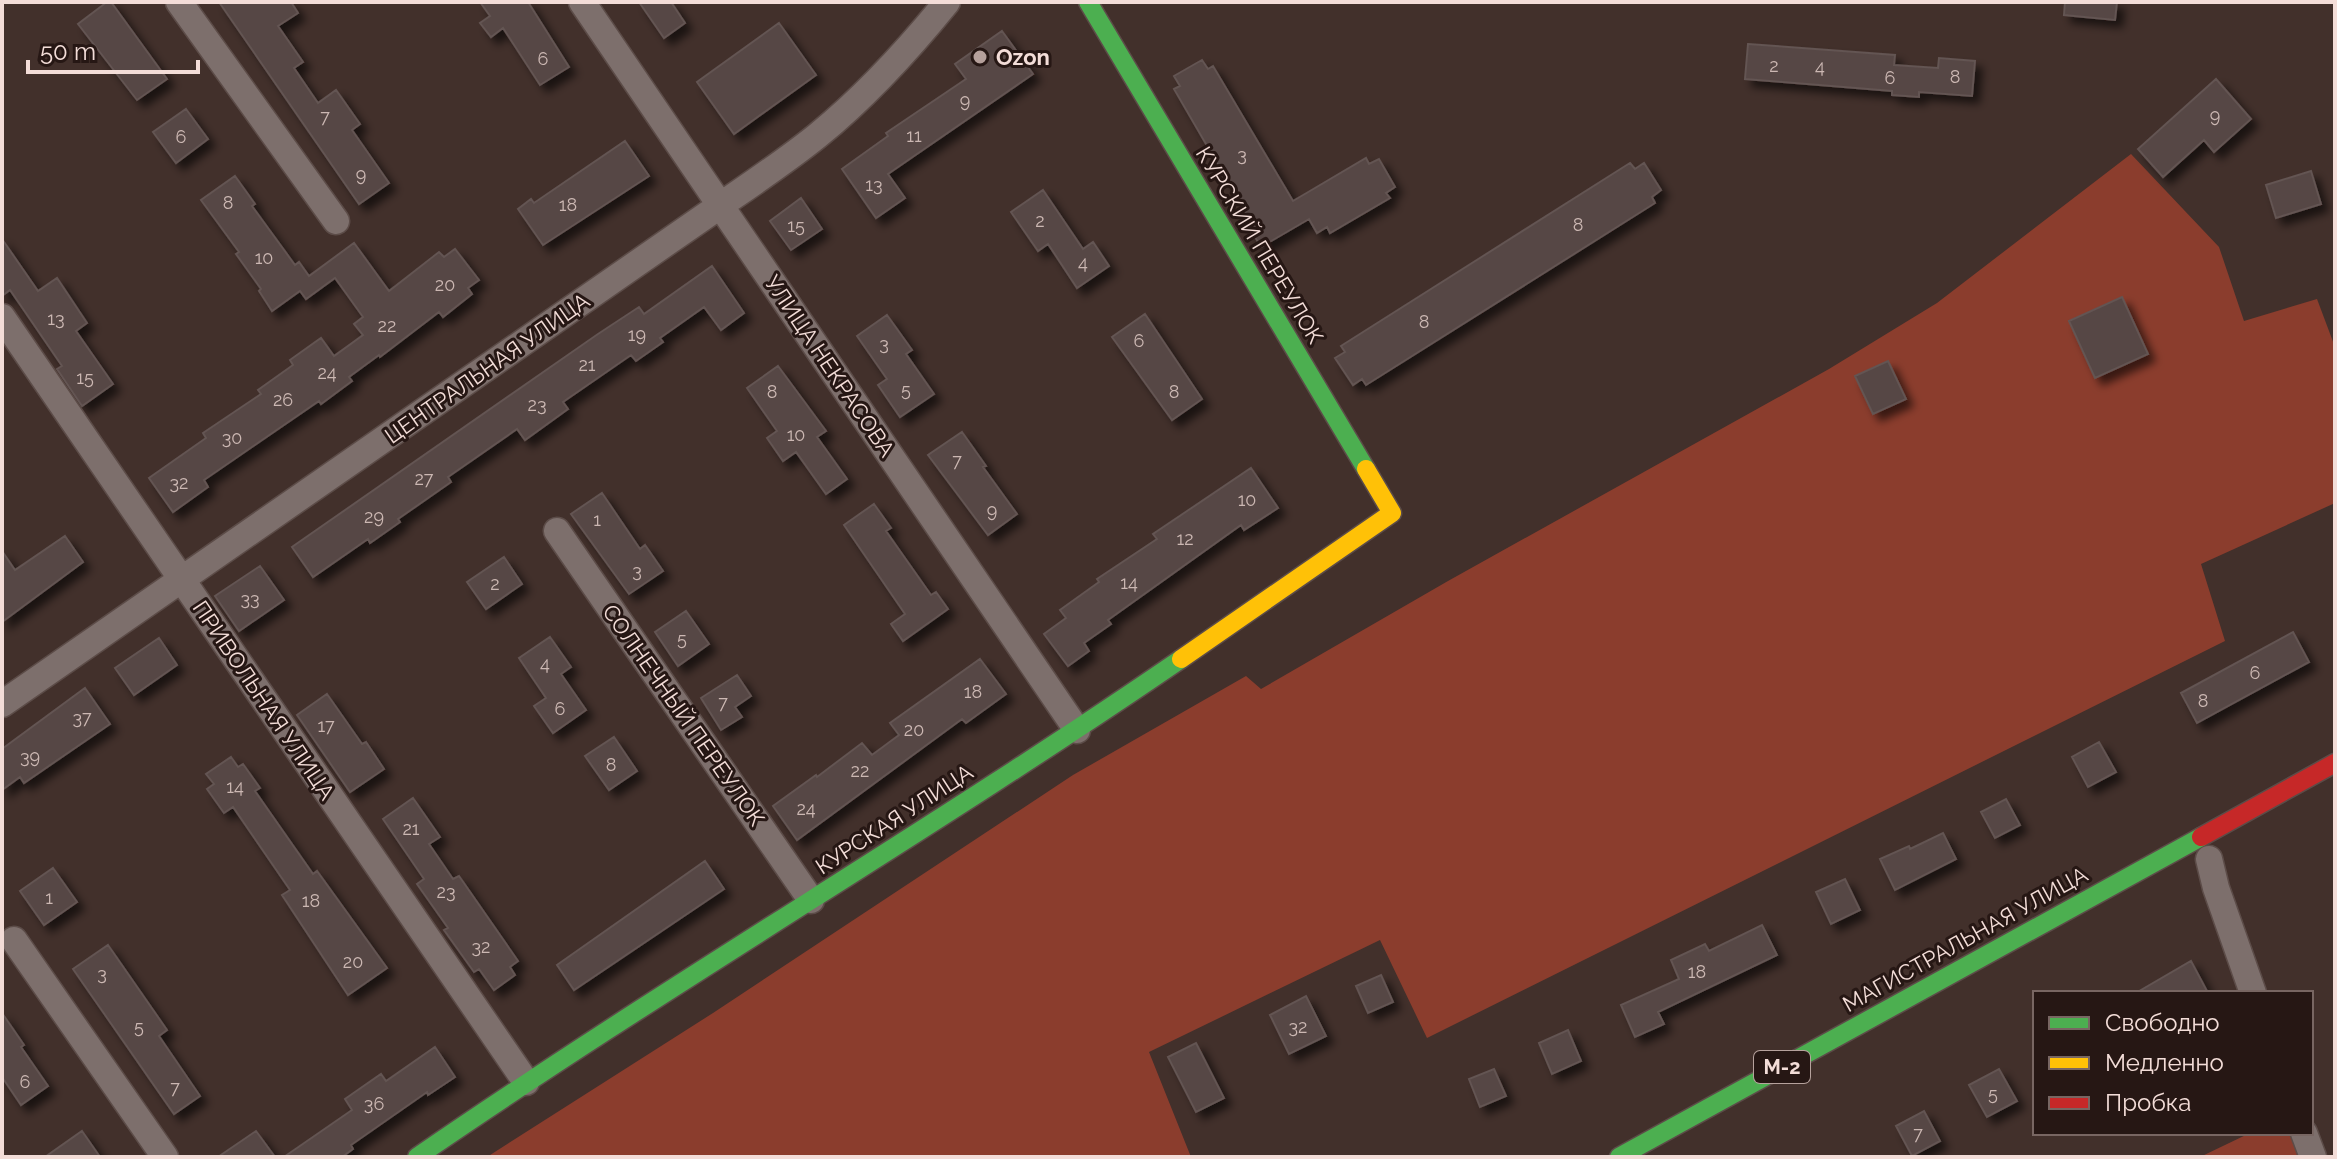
<svg xmlns="http://www.w3.org/2000/svg" width="2337" height="1159" font-family="Raleway,sans-serif">
<style>
.green{fill:#8b3d2d}
.building{fill:#564745;stroke:#635452;stroke-width:2;filter:url(#shadow)}
.lines{fill:none;stroke-linecap:round;stroke-linejoin:round}
.street-casing{stroke:#5c4c48;stroke-width:29}
.fast-casing{stroke:#5c4c48;stroke-width:21}
.slow-casing{stroke:#5c4c48;stroke-width:21}
.jam-casing{stroke:#5c4c48;stroke-width:21}
.street{stroke:#7d6f6c;stroke-width:26}
.fast{stroke:#4caf50;stroke-width:18}
.slow{stroke:#ffc107;stroke-width:18}
.jam{stroke:#c62828;stroke-width:18}
.poi-dot{fill:#b5a09b;stroke:#261714;stroke-width:3}
.labels{text-anchor:middle;dominant-baseline:central;stroke-width:6;stroke-linejoin:round;paint-order:stroke}
.number-label{font-size:18px;fill:#ccb8b3}
.shield{fill:#261714;stroke:#b6a29d;stroke-width:2}
.shield-label{font-size:20px;font-weight:bold;fill:#f3ddd8}
.poi-label{font-size:22px;font-weight:bold;fill:#f3ddd8;stroke:#261714;text-anchor:start}
.street-label{font-size:22px;fill:#f3ddd8;stroke:#261714}
</style>
<defs>
<filter id="shadow"><feDropShadow dx="7" dy="7" stdDeviation="4" flood-color="#0009"/></filter>
</defs>
<rect width="100%" height="100%" fill="#42302b"/>
<path class="green" d="M2131 154 2219 247 2244 321 2317 299 2335 347V503L2201 564 2225 641 1427 1038 1380 940 1149 1052 1191 1157H487L713 1013 1073 775 1246 676 1261 689 1448 581 1829 369 1937 303Z
M2250 1133H2296L2297 1157H2200Z"/>
<path class="building" d="M107 2H111L167 79 137 100 78 24Z
M219 2H291L298 13 278 26 303 62 294 68 318 103 336 90 360 124 352 130 389 183 359 204Z
M480 2H528L569 67 540 85 503 28 491 37 480 23 490 16Z
M639 2H671L685 23 664 38Z
M2065 2H2117L2115 20 2064 15Z
M779 23 816 75 734 134 697 82Z
M1002 31 1033 74 888 174 905 198 876 218 842 169 888 136 886 133 966 79 955 64Z
M1748 44 1895 55 1894 65 1938 68 1939 58 1975 61 1972 96 1919 92V97L1892 95V91L1745 79Z
M1202 60 1208 69 1213 66 1293 201 1366 158 1369 164 1379 159 1395 187 1386 193 1390 198 1330 233 1327 227 1317 233 1309 219 1261 247 1249 227 1253 225 1174 89 1180 86 1174 76Z
M2216 79 2251 119 2214 152 2204 140 2163 177 2138 149Z
M186 109 208 139 176 163 153 132Z
M625 141 649 176 543 245 518 209 531 199 534 203Z
M1630 163 1635 169 1644 163 1661 190 1652 197 1655 203 1366 385 1362 379 1353 385 1335 358 1345 352 1341 346Z
M2311 171 2321 204 2276 218 2266 185Z
M235 176 255 204 252 206 295 265 299 262 309 276 354 243 389 291 439 252 444 257 455 249 479 280 468 288 472 294 443 317 439 312 380 357 379 355 349 377 352 381 321 404 319 401 204 480 208 487 173 512 149 478 206 438 203 433 261 394 258 390 293 365 290 360 321 338 334 356 363 335 354 324 363 317 335 278 306 299 300 291 272 311 259 291 261 289 236 254 239 252 201 200Z
M1043 190 1083 249 1093 242 1109 266 1077 288 1048 244 1038 251 1011 212Z
M801 198 822 229 791 250 770 221Z
M2 239 38 291 57 278 87 323 76 331 113 384 82 406 57 369 62 366 10 290 2 296Z
M712 266 744 313 721 330 704 307 660 338 663 342 636 361 631 355 563 402 568 409 525 440 517 429 448 477 451 482 398 519 400 522 370 543 368 539 313 577 292 547 598 334 639 307 644 314Z
M2122 297 2148 354 2095 378 2069 321Z
M1145 314 1202 399 1172 420 1112 337Z
M887 315 912 350 906 354 934 394 900 417 878 385 887 379 857 336Z
M1888 361 1906 399 1873 414 1855 376Z
M778 366 826 431 817 437 847 479 826 494 796 452 783 461 767 438 777 431 747 388Z
M962 432 986 466 983 467 1017 514 988 535 928 455Z
M1251 468 1278 508 1244 530 1241 525 1108 620 1111 624 1084 643 1089 651 1068 666 1044 634 1066 618 1060 610 1099 582 1097 579 1157 539 1153 534Z
M602 493 640 549 645 545 663 571 629 594 571 514Z
M874 504 891 528 886 531 931 595 936 592 948 609 903 641 891 624 905 614 844 525Z
M65 536 83 562 2 622V551L15 570Z
M504 557 522 584 486 609 467 582Z
M260 566 284 600 239 631 215 596Z
M686 611 709 644 678 666 655 632Z
M2293 632 2309 662 2197 723 2181 693Z
M550 637 571 667 561 674 586 710 553 733 534 706 546 698 519 658Z
M159 638 177 665 134 695 115 668Z
M980 659 1006 694 966 723 962 719 797 840 773 806 816 775 817 777 862 743 872 755 899 735 890 723Z
M737 675 751 696 735 707 742 717 721 730 701 698Z
M85 688 110 724 24 783 20 777 2 790V749Z
M327 694 362 744 366 742 384 769 350 792 297 715Z
M614 737 637 771 609 790 585 756Z
M2099 742 2116 772 2088 787 2072 757Z
M231 757 238 767 243 764 260 788 255 791 313 874 317 871 387 968 348 995 282 895 290 890 233 807 224 813 207 789 214 784 206 774Z
M413 798 440 837 429 844 453 879 459 876 518 961 510 967 515 975 494 990 479 969 474 972 444 930 448 928 417 884 424 879 383 819Z
M2006 799 2020 825 1995 838 1981 812Z
M1943 833 1956 859 1895 890 1880 859 1909 846 1910 849Z
M705 861 724 889 574 990 557 965Z
M53 868 77 902 44 925 20 891Z
M1845 879 1860 910 1831 924 1816 892Z
M1762 925 1777 955 1658 1012 1664 1024 1635 1037 1621 1005 1679 979 1671 960 1705 944 1709 951Z
M108 945 167 1030 159 1036 200 1096 174 1114 73 969Z
M2191 961 2208 993H2136Z
M1381 975 1393 1002 1368 1013 1356 986Z
M1306 996 1326 1036 1289 1054 1270 1015Z
M2 1013 24 1045 21 1047 48 1086 21 1105 2 1077Z
M1568 1030 1581 1061 1552 1074 1539 1043Z
M1196 1043 1224 1098 1196 1112 1168 1057Z
M435 1047 455 1077 428 1095 427 1092 351 1145 353 1149 342 1157H284L352 1110 345 1099 381 1074 386 1081Z
M1494 1069 1506 1096 1480 1107 1469 1079Z
M1999 1069 2017 1101 1987 1117 1969 1085Z
M1924 1111 1940 1141 1912 1156 1896 1126Z
M82 1131 100 1157H45Z
M256 1131 275 1157H218Z"/>
<g class="lines">
<defs>
<path id="street" d="M179 2 336 221
M582 2 1077 730
M2 317 526 1082
M557 531 811 900
M2 704 721 205C753 183 786 161 817 136 865 97 908 50 947 2
M2209 859 2216 888 2253 993
M14 940 165 1157
M2304 1133 2313 1157"/>
<path id="fast" d="M1088 2 1366 469
M417 1157C667 985 930 831 1181 659
M1619 1157 2201 837"/>
<path id="slow" d="M1181 659 1392 513 1366 469"/>
<path id="jam" d="M2201 837 2335 763"/>
</defs>
<use href="#street" class="street-casing"/>
<use href="#fast" class="fast-casing"/>
<use href="#slow" class="slow-casing"/>
<use href="#jam" class="jam-casing"/>
<use href="#street" class="street"/>
<use href="#fast" class="fast"/>
<use href="#slow" class="slow"/>
<use href="#jam" class="jam"/>
</g>
<circle class="poi-dot" cx="980" cy="57" r="8"/>
<g class="labels">
<g class="number-label">
<text x="543" y="58">6</text>
<text x="1774" y="65">2</text>
<text x="1820" y="66">4</text>
<text x="1955" y="76">8</text>
<text x="1890" y="77">6</text>
<text x="965" y="100">9</text>
<text x="2215" y="115">9</text>
<text x="325" y="116">7</text>
<text x="914" y="135">11</text>
<text x="181" y="136">6</text>
<text x="1242" y="154">3</text>
<text x="361" y="174">9</text>
<text x="874" y="184">13</text>
<text x="228" y="202">8</text>
<text x="568" y="204">18</text>
<text x="1040" y="220">2</text>
<text x="1578" y="224">8</text>
<text x="796" y="225">15</text>
<text x="264" y="257">10</text>
<text x="1083" y="262">4</text>
<text x="445" y="284">20</text>
<text x="56" y="318">13</text>
<text x="1424" y="321">8</text>
<text x="387" y="325">22</text>
<text x="637" y="334">19</text>
<text x="1139" y="340">6</text>
<text x="884" y="343">3</text>
<text x="587" y="364">21</text>
<text x="327" y="372">24</text>
<text x="85" y="377">15</text>
<text x="906" y="389">5</text>
<text x="772" y="391">8</text>
<text x="1174" y="391">8</text>
<text x="283" y="399">26</text>
<text x="537" y="404">23</text>
<text x="796" y="434">10</text>
<text x="232" y="437">30</text>
<text x="957" y="460">7</text>
<text x="424" y="478">27</text>
<text x="179" y="482">32</text>
<text x="1247" y="499">10</text>
<text x="992" y="510">9</text>
<text x="374" y="516">29</text>
<text x="597" y="519">1</text>
<text x="1185" y="538">12</text>
<text x="637" y="570">3</text>
<text x="1129" y="582">14</text>
<text x="495" y="583">2</text>
<text x="250" y="598">33</text>
<text x="682" y="638">5</text>
<text x="545" y="663">4</text>
<text x="2255" y="672">6</text>
<text x="973" y="691">18</text>
<text x="2203" y="700">8</text>
<text x="723" y="702">7</text>
<text x="560" y="708">6</text>
<text x="82" y="717">37</text>
<text x="326" y="725">17</text>
<text x="914" y="729">20</text>
<text x="30" y="756">39</text>
<text x="611" y="764">8</text>
<text x="860" y="770">22</text>
<text x="235" y="786">14</text>
<text x="806" y="808">24</text>
<text x="411" y="828">21</text>
<text x="446" y="891">23</text>
<text x="49" y="897">1</text>
<text x="311" y="900">18</text>
<text x="481" y="946">32</text>
<text x="353" y="961">20</text>
<text x="1697" y="971">18</text>
<text x="102" y="973">3</text>
<text x="139" y="1026">5</text>
<text x="1298" y="1026">32</text>
<text x="25" y="1081">6</text>
<text x="175" y="1087">7</text>
<text x="1993" y="1093">5</text>
<text x="374" y="1103">36</text>
<text x="1918" y="1133">7</text>
</g>
<rect class="shield" x="1754" y="1051" width="56" height="32" rx="6"/>
<g class="shield-label">
<text x="1782" y="1067">М-2</text>
</g>
<g class="poi-label">
<text x="996" y="57">Ozon</text>
</g>
<g class="street-label">
<text transform="translate(1260 245) rotate(59)">КУРСКИЙ ПЕРЕУЛОК</text>
<text transform="translate(830 366) rotate(56)">УЛИЦА НЕКРАСОВА</text>
<text transform="translate(487 368) rotate(-35)">ЦЕНТРАЛЬНАЯ УЛИЦА</text>
<text transform="translate(264 700) rotate(56)">ПРИВОЛЬНАЯ УЛИЦА</text>
<text transform="translate(684 715) rotate(55)">СОЛНЕЧНЫЙ ПЕРЕУЛОК</text>
<text transform="translate(894 819) rotate(-33)">КУРСКАЯ УЛИЦА</text>
<text transform="translate(1965 939) rotate(-29)">МАГИСТРАЛЬНАЯ УЛИЦА</text>
</g>
</g>
<rect width="2337" height="1159" fill="none" stroke="#f3ddd8" stroke-width="8"/>
<rect x="2033" y="991" width="280" height="144" fill="#261714" stroke="#786662" stroke-width="2"/>
<rect x="2049" y="1017" width="40" height="12" fill="#4caf50" stroke="#786662" stroke-width="2"/>
<text x="2105" y="1031" font-size="24" fill="#f3ddd8">Свободно</text>
<rect x="2049" y="1057" width="40" height="12" fill="#ffc107" stroke="#786662" stroke-width="2"/>
<text x="2105" y="1071" font-size="24" fill="#f3ddd8">Медленно</text>
<rect x="2049" y="1097" width="40" height="12" fill="#c62828" stroke="#786662" stroke-width="2"/>
<text x="2105" y="1111" font-size="24" fill="#f3ddd8">Пробка</text>
<path d="M28 60v12h170v-12" fill="none" stroke="#f3ddd8" stroke-width="4"/>
<text x="40" y="60" font-size="24" fill="#f3ddd8" stroke="#261714" stroke-width="6" paint-order="stroke">50 m</text>
</svg>
